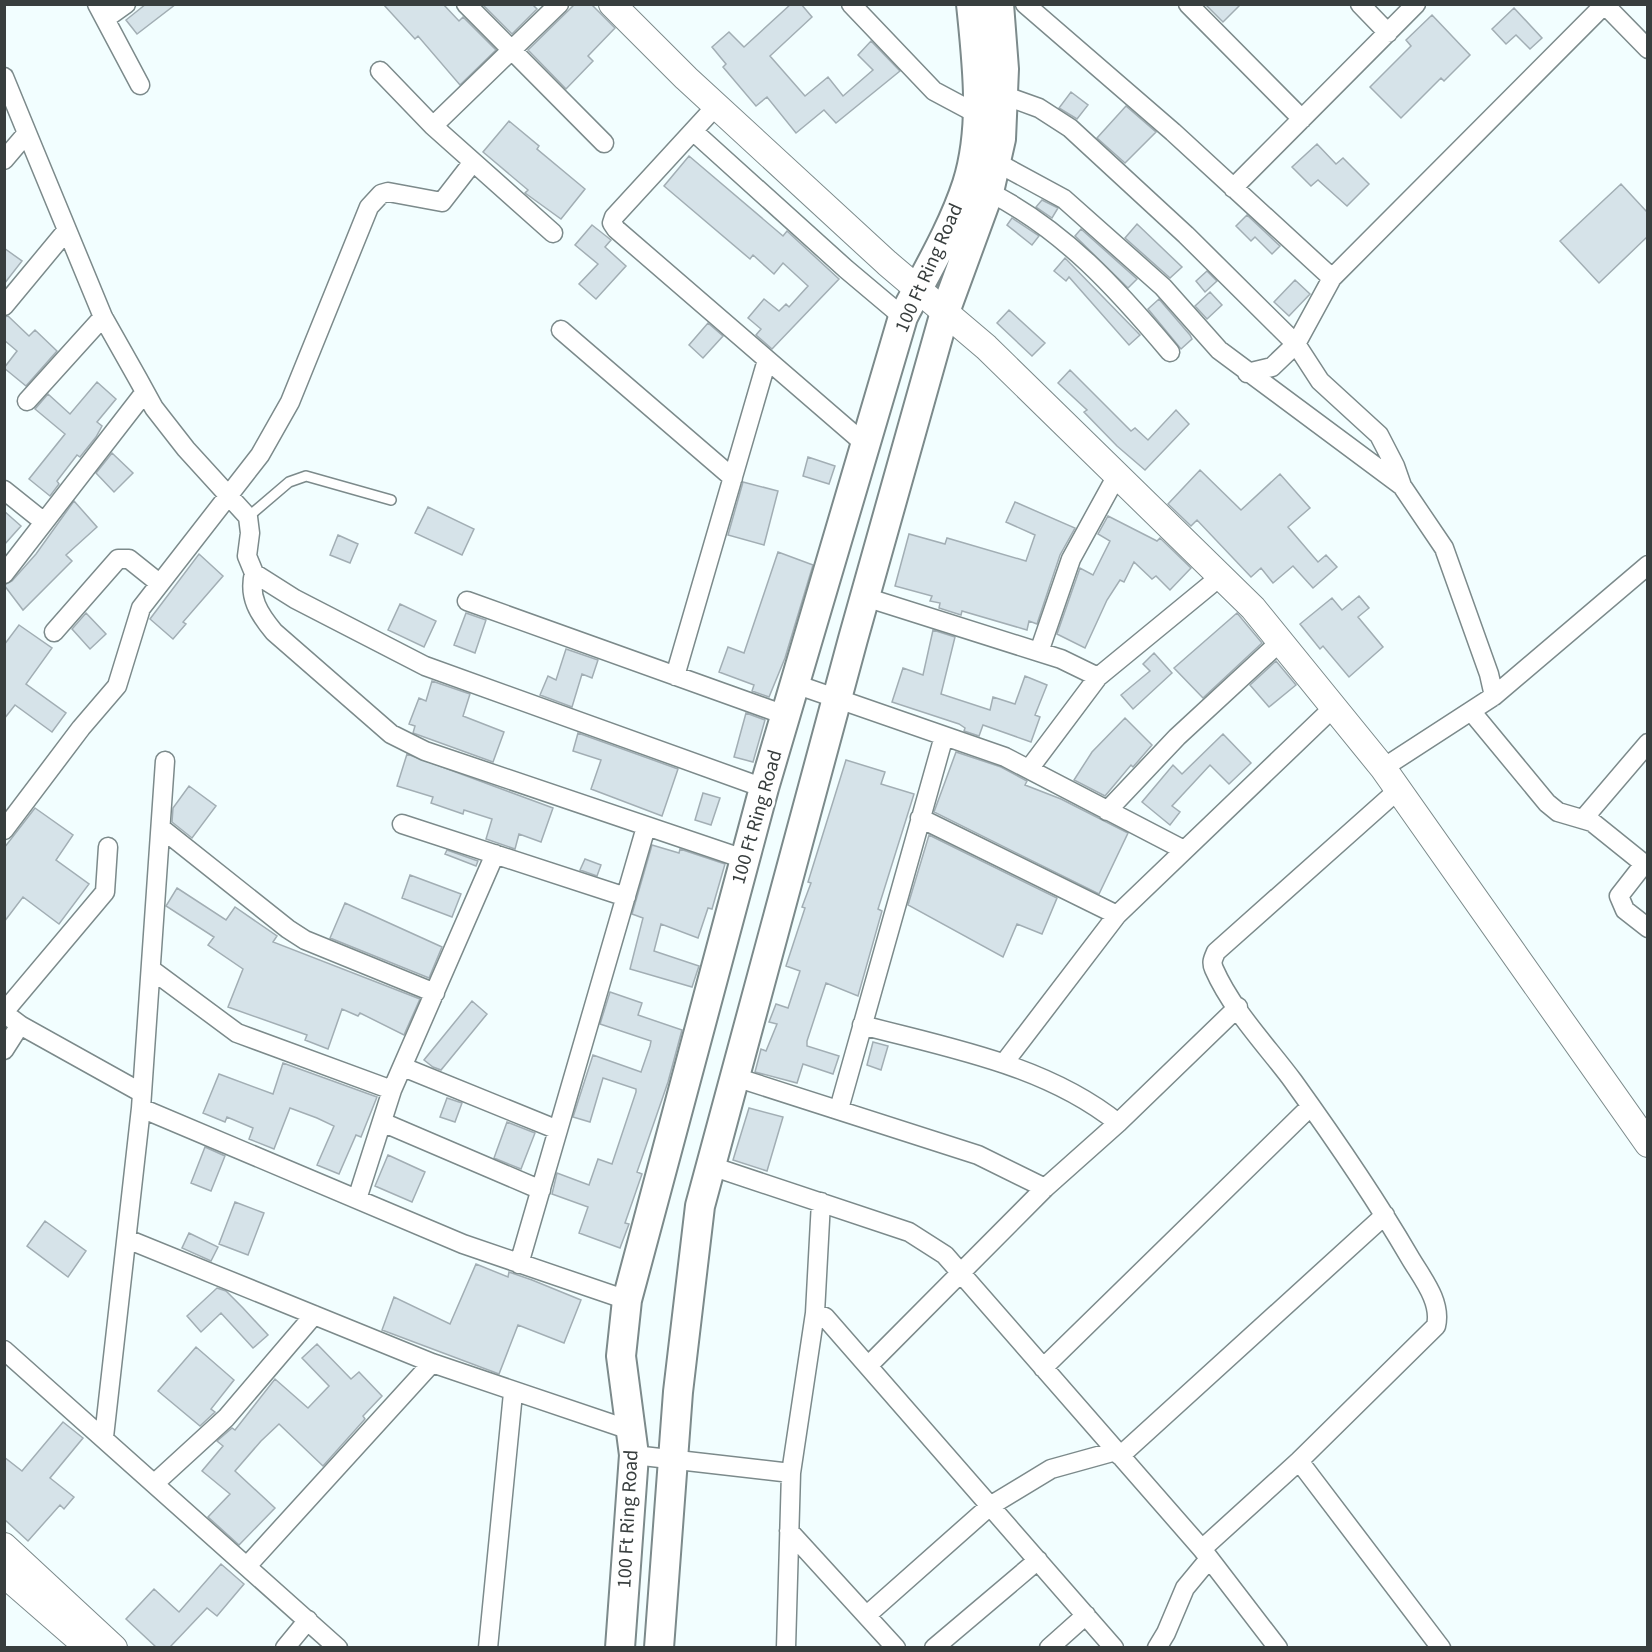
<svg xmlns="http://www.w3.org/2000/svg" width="1652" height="1652" font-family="'Source Sans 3',sans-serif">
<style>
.building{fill:#d6e3e9;stroke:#a2aeb4;stroke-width:1.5}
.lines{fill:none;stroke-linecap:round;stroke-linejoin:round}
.lane-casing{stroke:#7c8a8b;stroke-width:12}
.street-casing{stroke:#7c8a8b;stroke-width:21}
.secondary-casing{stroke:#7c8a8b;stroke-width:28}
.primary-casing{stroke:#7c8a8b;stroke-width:32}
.lane{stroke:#fff;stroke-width:9}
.street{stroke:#fff;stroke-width:18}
.secondary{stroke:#fff;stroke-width:26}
.primary{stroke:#fff;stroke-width:28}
.labels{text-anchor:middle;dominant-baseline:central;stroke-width:6;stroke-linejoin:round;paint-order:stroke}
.street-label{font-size:20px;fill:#383e3e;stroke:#fff}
</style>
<rect width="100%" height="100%" fill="#f2feff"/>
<path class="building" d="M146 4H176L137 34 126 20Z
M383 4H443L459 21 463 17 496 50 460 85 418 36 415 39Z
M482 4H532L537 9 512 34Z
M575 4H591L615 28 588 56 593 61 566 89 528 50Z
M791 4H801L812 17 770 56 805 96 828 77 843 96 873 70 858 55 871 41 900 71 836 123 824 110 796 133 767 97 756 106 723 67 726 64 712 47 729 32 744 47Z
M1205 4H1241L1223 22Z
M1514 8 1542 38 1530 49 1516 35 1506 44 1492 29Z
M1432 15 1470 55 1444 81 1441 78 1401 118 1370 87 1411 46 1406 40Z
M1071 92 1088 105 1077 119 1059 108Z
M1126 106 1156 132 1125 163 1097 138Z
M509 121 539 146 537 149 585 189 561 219 525 193 528 190 483 152Z
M1317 144 1336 164 1343 158 1369 184 1347 206 1318 180 1311 186 1292 167Z
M689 156 783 236 787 231 839 279 772 349 756 335 761 329 748 318 764 299 779 311 786 304 789 307 808 286 783 263 774 274 753 255 750 259 664 186Z
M1621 184 1647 212V237L1599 283 1560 241Z
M1042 200 1058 208 1052 218 1036 207Z
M1247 215 1280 246 1272 254 1255 237 1251 241 1236 226Z
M1012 218 1039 236 1032 245 1007 225Z
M1137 224 1182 267 1170 278 1125 238Z
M592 225 611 240 605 247 626 266 596 299 579 284 598 264 575 245Z
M1081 229 1137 279 1128 288 1075 236Z
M4 248 22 261 4 284Z
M1065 258 1140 335 1129 345 1069 277 1066 281 1054 271Z
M1207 271 1217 281 1205 292 1196 281Z
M1295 280 1310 294 1289 316 1274 302Z
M1210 292 1222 305 1207 319 1195 306Z
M1159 299 1190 335 1192 339 1181 349 1148 309Z
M1009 310 1045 343 1032 356 997 323Z
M8 316 29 336 35 330 57 351 26 386 4 368 17 351 4 340V317Z
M708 323 723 336 703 358 689 345Z
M1070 370 1131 431 1135 428 1148 440 1176 410 1189 424 1145 470 1117 446 1084 412 1087 410 1058 383Z
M97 382 116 399 97 422 102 426 96 437 80 457 77 455 57 481 59 484 50 496 29 479 65 434 35 409 48 394 70 414Z
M112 453 133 473 114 492 96 473Z
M808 457 835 466 829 484 803 476Z
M1200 470 1241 510 1280 474 1310 508 1288 527 1318 562 1326 555 1337 567 1313 588 1293 566 1273 583 1261 568 1251 577 1197 520 1191 526 1168 504Z
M743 482 778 491 764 545 728 535Z
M74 501 97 527 66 555 72 561 23 610 4 585 12 581 36 554Z
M1015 502 1075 528 1060 555 1037 624 1029 621 1027 630 962 611 961 615 939 608 940 603 930 601 932 596 895 586 909 534 945 544 947 538 1026 561 1035 535 1006 522Z
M428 507 474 529 462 555 415 533Z
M4 511 21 526 4 545Z
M1108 516 1157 541 1160 538 1191 568 1170 590 1156 576 1152 579 1134 562 1124 582 1120 580 1107 600 1085 648 1057 634 1080 568 1093 575 1110 541 1098 534Z
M338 535 358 544 350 563 330 555Z
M778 552 813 565 785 658 769 697 752 691 754 685 719 672 728 647 744 653Z
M199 554 223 576 183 622 186 624 173 639 150 619Z
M1359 596 1369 608 1358 617 1383 647 1349 677 1323 646 1320 649 1300 624 1332 598 1342 610Z
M400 604 436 621 424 647 388 630Z
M86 613 106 634 90 649 72 629Z
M466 613 486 620 475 653 454 645Z
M1237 613 1262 643 1203 698 1174 668Z
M19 625 52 648 26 684 66 713 52 732 15 705 4 719V645Z
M933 630 955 637 941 694 990 710 993 697 1015 704 1025 676 1047 685 1035 715 1040 717 1031 742 983 725 979 736 964 731 965 728 959 724 892 702 903 668 923 675Z
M566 649 598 660 592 678 582 674 572 707 540 695 548 676 556 680Z
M1154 653 1172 673 1133 709 1121 695 1150 671 1143 664Z
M1276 661 1296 685 1269 707 1250 685Z
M432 681 470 694 463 716 504 732 493 762 413 733 415 726 409 724 419 698 426 701Z
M746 713 765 720 753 762 734 757Z
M1125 718 1152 745 1133 767 1131 765 1105 796 1074 780 1092 752Z
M578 733 678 769 662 816 591 789 601 760 573 751Z
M1223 734 1251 763 1229 784 1210 765 1172 806 1180 812 1170 825 1142 802 1173 765 1182 774Z
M956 752 1001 767 1027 781 1025 785 1061 799 1128 833 1099 894 934 812Z
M407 754 553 808 541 842 519 834 515 849 486 839 492 819 464 810 463 814 431 803 433 797 397 786Z
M846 760 885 772 881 784 914 794 878 909 882 911 858 996 826 983 807 1041V1046L839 1056 833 1074 803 1064 797 1083 755 1072 761 1049 766 1051 777 1024 769 1022 776 1004 788 1008 800 971 786 966 805 908 802 907 811 883 808 882Z
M189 786 216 806 192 838 172 822 173 808Z
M703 793 720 798 711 825 695 820Z
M35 808 73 835 56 860 89 884 59 924 23 897 4 922V848Z
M929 835 1057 898 1042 934 1017 924 1003 957 908 905Z
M652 845 679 853 680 849 725 864 712 909 708 908 698 938 661 924 654 951 699 966 692 987 630 969 643 918 632 914Z
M447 850 478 861 476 866 445 854Z
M585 859 601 865 597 876 580 870Z
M410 875 461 894 452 917 402 898Z
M177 888 226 920 235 907 277 936 273 942 420 999 404 1035 360 1013 358 1016 342 1009 328 1049 305 1040 307 1035 228 1007 243 969 208 945 214 937 166 906Z
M345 903 442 947 429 978 330 938Z
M610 992 642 1003 638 1015 682 1030 668 1082 637 1172 642 1174 625 1223 629 1224 620 1248 579 1233 588 1207 552 1194 557 1173 589 1185 598 1159 612 1164 636 1092V1089L603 1078 590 1122 573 1117 593 1055 641 1072 650 1046 651 1041 600 1024Z
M472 1001 487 1014 441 1070 433 1067 424 1060Z
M873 1042 888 1046 881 1070 867 1065Z
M283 1063 377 1097 361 1137 356 1135 339 1174 317 1165 334 1126 317 1118 290 1108 274 1149 249 1139 253 1128 227 1117 225 1122 203 1113 219 1074 273 1094Z
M447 1098 462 1103 455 1122 440 1117Z
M749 1108 783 1117 767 1171 733 1160Z
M507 1122 535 1133 521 1169 494 1158Z
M205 1147 225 1156 211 1191 191 1183Z
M388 1155 425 1172 412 1202 375 1186Z
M235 1202 264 1213 248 1255 219 1244Z
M45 1221 86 1251 68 1277 27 1246Z
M189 1233 218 1247 211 1261 182 1248Z
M476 1264 508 1277 509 1272 532 1280 581 1300 564 1343 518 1325 499 1374 382 1330 394 1297 450 1324Z
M217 1288 226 1291 243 1308 268 1335 253 1348 221 1313 201 1332 187 1316Z
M317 1344 351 1379 359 1372 382 1396 363 1416 365 1419 323 1466 279 1424 261 1441 235 1471 275 1508 239 1545 208 1517 230 1494 202 1471 223 1446 217 1441 232 1428 235 1430 275 1379 308 1408 329 1386 302 1358Z
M196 1347 234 1380 211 1409 215 1412 200 1426 158 1391Z
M63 1422 83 1438 50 1478 74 1497 64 1509 60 1505 28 1541 4 1519V1457L22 1471Z
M221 1564 244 1584 217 1616 207 1608 170 1647H156L126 1619 154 1589 179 1612Z"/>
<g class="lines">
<defs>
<path id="lane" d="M248 517 289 482 306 476 391 500"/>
<path id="street" d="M97 4 140 85
M466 4 604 143
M851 4 934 91 979 115
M1025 4 1173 132 1332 278
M1188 4 1302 119
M1360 4 1388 33
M1604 4 1648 49
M105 19 126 4
M380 71 433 126 553 233
M4 77 27 133 4 160
M1003 95 1039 108 1070 128 1186 235 1296 344 1272 367 1247 373
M716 106 614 217 612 223 616 229 866 445
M433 126 559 4
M693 131 846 269 903 317
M27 133 103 317 138 379 154 408 186 449 248 517 250 533 247 556 254 573 295 599 425 666 764 788
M996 162 1064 199 1163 287 1219 350 1402 486
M1233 188 1416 4
M989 192C1064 230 1117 289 1170 352
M4 306 67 230
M561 330 733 478
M27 401 103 317
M4 490 44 522
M254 573C248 597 259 614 274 632L391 734 425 751 744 859
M4 574 145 392
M865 597 1061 659 1098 677
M467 601 785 715
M54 632 118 559H129L159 583
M1039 652 1071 559 1116 477
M675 676 767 360
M795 684 1005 757 1184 850
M1494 696 1489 674 1444 548 1402 486 1395 466 1379 435 1320 381 1296 344 1332 278 1604 5
M1471 711 1547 803 1558 812 1592 822 1648 867
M1383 768 1494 696 1648 565
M1029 769 1098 677 1221 576
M1107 811 1177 737 1281 641
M920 818 1117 915
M1584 818 1648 743
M402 824 626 897
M161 828 288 929 305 940 435 993
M4 830 81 728 117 686 141 608 260 455 290 402 369 207 381 194 388 192 442 202 473 162
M1644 864 1619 896 1625 910 1648 928
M152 970 237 1033 392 1090
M4 1012 105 892 108 847
M20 1025 142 1093
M862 1025C949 1048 1046 1065 1118 1123
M4 1050 20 1025 12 1019
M1004 1063 1117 915 1335 706
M403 1067 558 1130
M735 1077 978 1155 1045 1188
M141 1108 463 1244 627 1300
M839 1109 944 736
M382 1122 541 1190
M711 1166 909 1232 945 1255 1202 1549 1278 1648
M357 1199 392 1090 495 854
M127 1239 432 1363 630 1430
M519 1264 646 827
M815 1313 821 1202
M4 1350 338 1648
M869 1365 1045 1188 1118 1123 1238 1007
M1043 1368 1311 1106
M104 1437 141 1108 165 761
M634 1455 791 1473 815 1313 825 1317 1114 1648
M1120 1456 1385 1215
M1299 1461 1441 1648
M155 1483 226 1418 314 1315
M789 1531 896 1648
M1202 1549 1299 1461 1436 1326C1442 1301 1421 1277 1409 1256 1374 1196 1334 1138 1293 1081 1267 1046 1232 1010 1214 969 1211 962 1213 959 1216 952L1398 790
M247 1566 432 1363
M867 1615 990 1506 1051 1469 1116 1451
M285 1648 308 1620
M488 1648 513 1393
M786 1648 791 1473
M934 1648 1038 1560
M1049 1648 1086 1615
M1157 1648 1166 1633 1185 1588 1209 1559"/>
<path id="secondary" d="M612 4 686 78 887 263 986 347 1253 608 1383 768 1648 1144
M4 1546 114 1648
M4 1574 89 1648"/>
<path id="primary" d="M620 1648 634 1455 621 1356 627 1300 764 788 903 317C925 274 952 230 967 184 985 127 977 63 971 4
M659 1648 678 1392 700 1206 853 639 945 312 989 192 1001 139 1004 69 999 4"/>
</defs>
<use href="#lane" class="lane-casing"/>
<use href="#street" class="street-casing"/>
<use href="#secondary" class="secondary-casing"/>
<use href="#primary" class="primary-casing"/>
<use href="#lane" class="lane"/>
<use href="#street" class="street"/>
<use href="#secondary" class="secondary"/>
<use href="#primary" class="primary"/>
</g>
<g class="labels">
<g class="street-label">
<text transform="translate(929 268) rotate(-66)">100 Ft Ring Road</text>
<text transform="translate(757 817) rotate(-74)">100 Ft Ring Road</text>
<text transform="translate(628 1519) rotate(-87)">100 Ft Ring Road</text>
</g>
</g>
<rect width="1652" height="1652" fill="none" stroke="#383e3e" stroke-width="12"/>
</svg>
